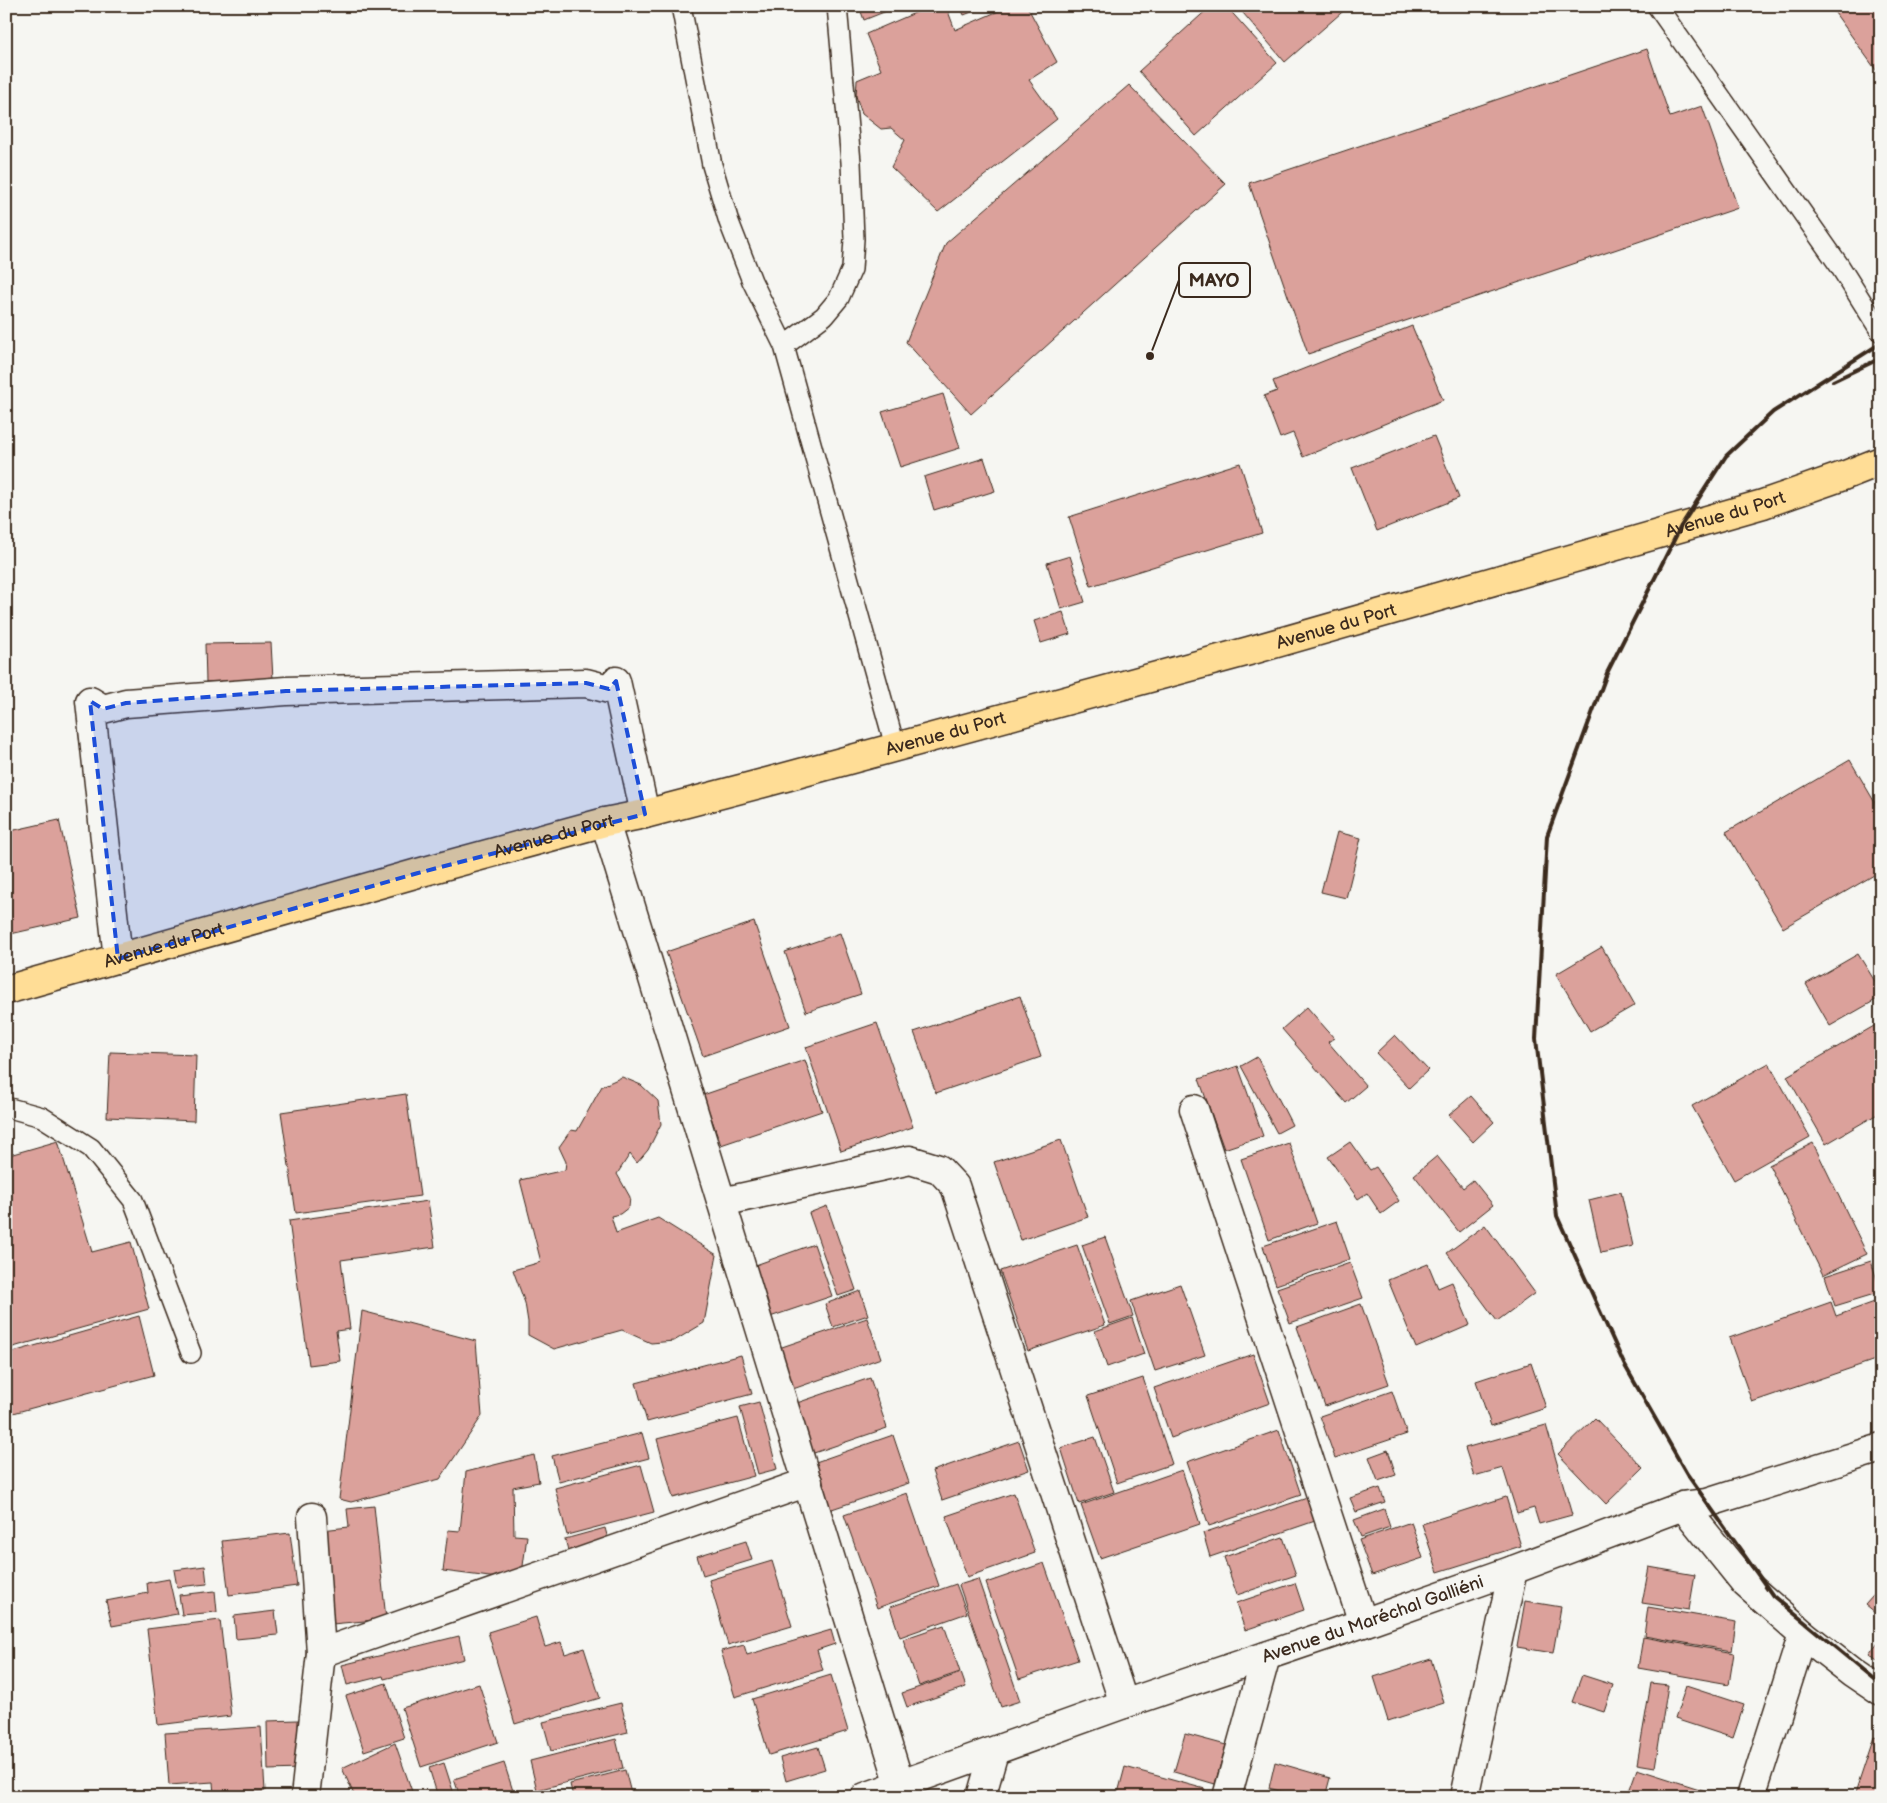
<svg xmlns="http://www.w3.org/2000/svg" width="1887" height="1803" font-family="'Balsamiq Sans',sans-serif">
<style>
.building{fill:#dba19b;stroke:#3b2a1e}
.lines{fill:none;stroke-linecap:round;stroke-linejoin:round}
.service-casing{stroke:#3b2a1e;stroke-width:22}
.minor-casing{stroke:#3b2a1e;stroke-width:31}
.primary-casing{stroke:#3b2a1e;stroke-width:31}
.service{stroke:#f6f6f2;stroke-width:19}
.minor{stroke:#f6f6f2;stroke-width:28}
.primary{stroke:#ffdd96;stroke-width:28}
.rail{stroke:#3b2a1e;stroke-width:4}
.marked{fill:#1d4ed8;fill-opacity:0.2;stroke:#1d4ed8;stroke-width:4;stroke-dasharray:10 6;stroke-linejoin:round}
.labels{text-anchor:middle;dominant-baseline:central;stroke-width:4.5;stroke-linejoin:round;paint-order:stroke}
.street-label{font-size:18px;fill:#3b2a1e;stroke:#f6f6f2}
.leader{fill:none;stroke:#3b2a1e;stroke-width:2}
.callout-dot{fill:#3b2a1e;stroke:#f6f6f2;stroke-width:2}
.callout{fill:#f6f6f2;stroke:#3b2a1e;stroke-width:2}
.callout-label{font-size:19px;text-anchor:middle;font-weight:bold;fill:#3b2a1e}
</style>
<rect width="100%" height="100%" fill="#f6f6f2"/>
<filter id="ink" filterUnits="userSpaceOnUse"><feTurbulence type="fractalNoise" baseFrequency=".02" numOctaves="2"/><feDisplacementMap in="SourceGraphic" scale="10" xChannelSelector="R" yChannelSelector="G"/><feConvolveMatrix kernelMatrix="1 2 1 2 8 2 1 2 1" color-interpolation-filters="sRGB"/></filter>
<g filter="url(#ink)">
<path class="building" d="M859 6H899L864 20Z
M931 6H946L955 30 1010 6H1027L1057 62 1029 80 1057 119 938 212 891 167 905 140 891 128 881 129 862 114 856 96 857 80 881 70 866 34Z
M960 6H987L964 15Z
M1211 6H1226L1277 63 1196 136 1139 71Z
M1237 6H1349L1285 62Z
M1830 6H1881V77Z
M1647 49 1670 117 1702 106 1738 208 1308 354 1249 183Z
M1129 85 1226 184 971 414 906 342 946 243Z
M1412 326 1443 400 1303 457 1293 433 1280 438 1264 396 1277 391 1273 381Z
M943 394 960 448 900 467 882 412Z
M1434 436 1459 498 1377 531 1352 468Z
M984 458 995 491 934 510 924 477Z
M1240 463 1262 533 1091 586 1069 517Z
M1070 556 1085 602 1061 609 1047 563Z
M1063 612 1070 634 1041 643 1034 621Z
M271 643 273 679 206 682 205 644Z
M1850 760 1881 813V871L1783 928 1726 832Z
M59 820 81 918 6 935V832Z
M1337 832 1361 838 1346 898 1321 892Z
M754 922 790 1026 703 1056 666 952Z
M840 933 861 994 806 1012 785 952Z
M1602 947 1635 1005 1590 1031 1556 974Z
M1858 954 1881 991V997L1830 1026 1806 984Z
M1020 996 1041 1057 936 1093 914 1032Z
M1307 1007 1334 1038 1328 1042 1366 1086 1346 1103 1282 1029Z
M1881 1022V1112L1826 1144 1787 1076Z
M877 1023 913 1127 841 1151 806 1047Z
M1395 1035 1428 1070 1409 1088 1376 1053Z
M110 1052 196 1055 194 1121 107 1117Z
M1257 1057 1292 1125 1277 1133 1241 1066Z
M805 1060 822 1111 721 1145 703 1095Z
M1769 1063 1810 1137 1734 1180 1692 1106Z
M1238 1066 1263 1136 1224 1149 1199 1079Z
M622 1077 641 1085 658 1101 661 1124 648 1150 637 1163 630 1154 617 1174 630 1197 629 1207 620 1214 611 1216 616 1233 658 1218 717 1255 704 1323 674 1341 651 1343 622 1330 554 1349 528 1335V1322L525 1303 513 1270 541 1262 520 1180 565 1170 566 1162 559 1147 571 1130 577 1131 602 1086Z
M406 1094 420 1196 296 1213 281 1112Z
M1471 1096 1494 1122 1473 1142 1449 1115Z
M1061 1140 1088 1217 1021 1240 994 1162Z
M58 1141 92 1252 131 1242 149 1309 6 1349V1156Z
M1350 1142 1370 1170 1376 1167 1399 1201 1381 1214 1367 1193 1358 1199 1328 1157Z
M1289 1143 1317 1223 1269 1240 1241 1159Z
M1813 1143 1867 1254 1823 1275 1769 1165Z
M1437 1156 1463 1188 1473 1180 1493 1205 1459 1232 1414 1175Z
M1621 1192 1633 1246 1601 1253 1589 1200Z
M428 1201 435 1247 341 1260 350 1329 336 1331 340 1361 309 1365 289 1221Z
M827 1206 856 1290 838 1296 809 1213Z
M1337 1221 1350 1259 1276 1285 1263 1246Z
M1485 1225 1535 1293 1497 1321 1447 1253Z
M1105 1237 1133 1316 1110 1324 1082 1245Z
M814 1244 832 1296 767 1318 750 1267Z
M1077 1245 1105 1325 1028 1351 1000 1271Z
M1871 1261 1881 1292 1835 1306 1825 1276Z
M1350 1263 1363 1298 1290 1323 1277 1288Z
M1428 1264 1438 1288 1452 1282 1470 1325 1416 1348 1388 1280Z
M1180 1284 1205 1355 1155 1371 1131 1301Z
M860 1291 868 1315 833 1327 825 1304Z
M1880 1300 1881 1358 1752 1402 1729 1338 1831 1302 1836 1316Z
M1361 1304 1389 1384 1325 1406 1297 1327Z
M362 1311 476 1341 482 1416 440 1479 351 1502 339 1499Z
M139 1316 154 1375 6 1415V1354Z
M867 1318 881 1358 793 1389 779 1348Z
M1132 1318 1144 1354 1107 1367 1095 1331Z
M1253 1354 1270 1403 1171 1438 1154 1388Z
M741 1355 752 1394 647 1422 636 1383Z
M1531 1363 1546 1408 1491 1426 1476 1381Z
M870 1378 887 1428 808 1455 791 1405Z
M1143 1378 1172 1464 1117 1483 1088 1396Z
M1392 1391 1407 1434 1335 1458 1320 1416Z
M759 1402 777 1469 758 1474 740 1407Z
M738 1418 754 1476 673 1498 657 1439Z
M1595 1418 1643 1468 1606 1504 1558 1454Z
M1546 1425 1572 1515 1539 1524 1534 1508 1517 1513 1503 1468 1474 1476 1465 1448Z
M1279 1430 1301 1495 1209 1526 1187 1462Z
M642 1433 649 1458 559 1482 552 1456Z
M893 1435 909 1483 826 1511 810 1464Z
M1095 1437 1114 1492 1079 1504 1061 1448Z
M1019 1441 1029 1470 942 1500 932 1471Z
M1388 1450 1396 1475 1378 1481 1369 1457Z
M534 1455 539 1482 513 1487 514 1535 527 1536 521 1581 443 1571 448 1530 460 1531 466 1472Z
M641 1465 654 1512 567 1535 555 1488Z
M1182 1470 1200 1524 1100 1558 1081 1505Z
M1380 1488 1385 1502 1356 1512 1350 1498Z
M907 1493 939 1586 877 1608 844 1515Z
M1014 1493 1035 1553 967 1577 946 1516Z
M1310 1497 1318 1520 1210 1557 1203 1533Z
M1506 1497 1521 1546 1438 1572 1422 1524Z
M374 1506 386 1619 332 1624 322 1530 349 1527 347 1509Z
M1384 1509 1390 1527 1361 1537 1354 1520Z
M1411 1522 1423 1558 1372 1575 1359 1540Z
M605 1528 611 1550 571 1561 565 1539Z
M290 1533 297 1586 229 1595 222 1541Z
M1283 1537 1296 1575 1237 1595 1224 1557Z
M746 1541 752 1560 703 1575 697 1556Z
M772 1561 792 1626 728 1645 709 1580Z
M1044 1563 1078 1660 1019 1679 986 1583Z
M205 1566 207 1584 177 1587 174 1570Z
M1649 1567 1695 1575 1689 1610 1642 1603Z
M169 1579 177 1614 112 1626 106 1601 148 1593 147 1583Z
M978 1579 1020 1701 1001 1707 959 1585Z
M1295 1583 1304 1610 1245 1630 1236 1603Z
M956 1584 967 1613 900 1637 890 1607Z
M1881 1587V1618L1865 1605Z
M215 1591 217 1612 182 1615 179 1595Z
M1525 1601 1561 1607 1553 1653 1517 1647Z
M1648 1607 1736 1622 1732 1651 1644 1636Z
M275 1611 278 1635 236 1639 234 1616Z
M536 1617 545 1647 561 1642 565 1654 584 1648 600 1698 515 1724 488 1632Z
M220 1620 231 1716 158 1725 147 1629Z
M944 1625 960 1672 919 1686 903 1639Z
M831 1630 835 1644 817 1650 823 1670 735 1697 721 1651 744 1645 747 1655Z
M459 1636 464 1659 384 1679 383 1676 347 1685 342 1665Z
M1643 1637 1734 1653 1729 1684 1638 1668Z
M1881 1639V1664L1869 1655Z
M1431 1659 1444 1703 1388 1721 1374 1677Z
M961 1673 966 1687 907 1707 902 1693Z
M831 1675 848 1731 769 1755 752 1699Z
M1582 1675 1613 1685 1604 1712 1572 1702Z
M386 1683 404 1738 364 1751 346 1696Z
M1651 1683 1668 1685 1655 1767 1637 1764Z
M479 1684 498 1742 421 1767 402 1708Z
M1686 1686 1744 1705 1733 1738 1675 1719Z
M621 1703 628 1732 551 1751 543 1722Z
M298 1720 300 1769 268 1770 267 1721Z
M261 1727 265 1791 214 1795 213 1782 169 1785 165 1733Z
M1185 1734 1226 1745 1215 1784 1174 1772Z
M1874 1737 1881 1739V1797H1854Z
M616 1739 623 1768 537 1790 530 1761Z
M395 1743 414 1797H355L342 1768Z
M818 1747 825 1769 786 1781 780 1758Z
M1275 1762 1330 1778 1325 1797H1300L1269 1788Z
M444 1763 455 1797H438L429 1768Z
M504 1763 515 1797H460L454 1779Z
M1125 1767 1205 1789 1203 1797H1117Z
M1637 1769 1712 1793 1711 1797H1627Z
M625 1770 632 1797H573L570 1784Z"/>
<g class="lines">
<defs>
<path id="service" d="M681 6 712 165 729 222 752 281 784 346 895 746
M1657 6 1839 265 1881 332
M784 346 824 316 839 298 852 269 854 239 851 162 837 6
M6 1107 42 1117 91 1148 133 1200 191 1353"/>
<g id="minor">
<path d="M605 822 900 1785"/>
<path d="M118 959 90 701 103 709 126 703 286 691 586 683 609 689 616 681 645 814"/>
<path d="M1194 1109 1363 1623"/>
<path d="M722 1202 910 1160 939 1169 955 1186 1124 1704"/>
<path d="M1683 1506 1745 1583 1803 1634 1853 1673 1881 1692"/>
<path d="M321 1653 808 1482"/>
<path d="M305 1797 321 1653 312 1517"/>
<path id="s1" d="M865 1797 1124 1704 1363 1623 1513 1570 1683 1506 1707 1503 1881 1448"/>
<path d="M981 1797 994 1752"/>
<path d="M1227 1797 1266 1656"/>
<path d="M1464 1797 1513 1570"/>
<path d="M1751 1797 1803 1634"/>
</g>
<g id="primary">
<path id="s2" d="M6 990 418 873 605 822 645 814 771 781 1249 651 1763 504 1843 476 1881 461"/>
</g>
</defs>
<use href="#service" class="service-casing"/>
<use href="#minor" class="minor-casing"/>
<use href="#primary" class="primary-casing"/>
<use href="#service" class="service"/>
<use href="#minor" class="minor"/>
<use href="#primary" class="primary"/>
<path class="rail" d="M1881 343 1773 412 1726 456 1681 526 1607 673 1547 836 1536 1039 1557 1216 1624 1364 1687 1474 1773 1596 1881 1685
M1833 381 1881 358"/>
</g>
</g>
<path class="marked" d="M616 681 645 814 418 873 118 959 90 701 103 709 126 703 286 691 586 683 609 689Z"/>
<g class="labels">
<g class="street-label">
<text stroke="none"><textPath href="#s2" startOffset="1784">Avenue du Port</textPath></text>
<text stroke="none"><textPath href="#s2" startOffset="1379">Avenue du Port</textPath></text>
<text stroke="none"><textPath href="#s2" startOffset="974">Avenue du Port</textPath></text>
<text stroke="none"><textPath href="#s2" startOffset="569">Avenue du Port</textPath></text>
<text stroke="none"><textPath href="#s2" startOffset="164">Avenue du Port</textPath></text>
<text stroke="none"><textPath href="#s1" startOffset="538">Avenue du Maréchal Galliéni</textPath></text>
</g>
</g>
<path class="leader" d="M1150 356L1179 280"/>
<circle class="callout-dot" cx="1150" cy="356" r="5"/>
<rect class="callout" x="1179" y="263" width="71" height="34" rx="5"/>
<g class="callout-label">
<text x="1214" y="287">MAYO</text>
</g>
<rect width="1887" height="1803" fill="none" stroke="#f6f6f2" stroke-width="25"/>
<rect x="12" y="12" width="1862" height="1778" fill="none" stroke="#3b2a1e" stroke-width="2" filter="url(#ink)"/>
</svg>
